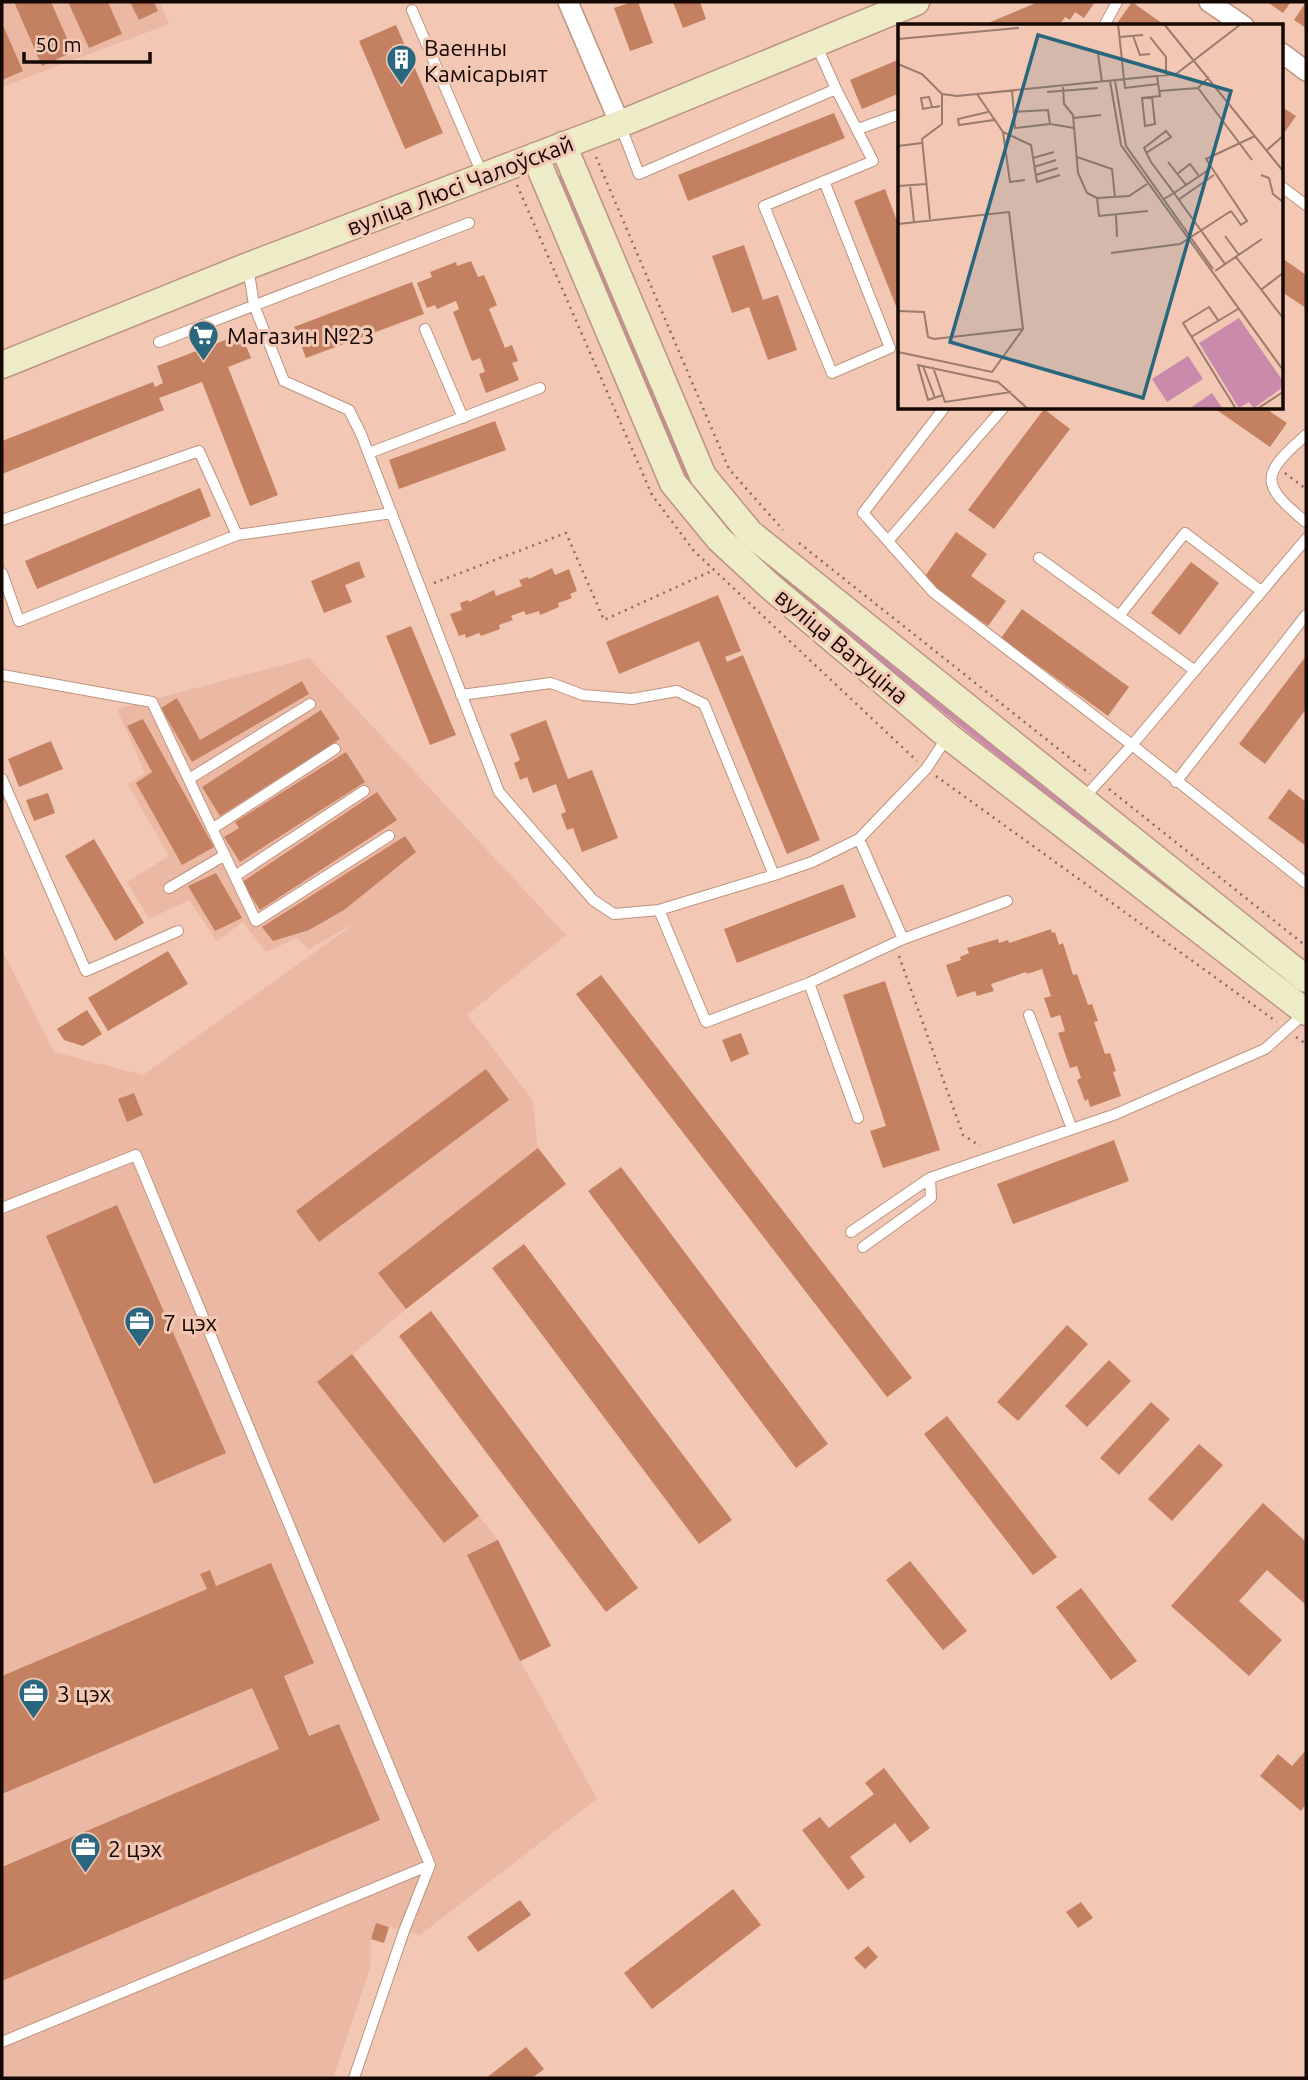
<svg xmlns="http://www.w3.org/2000/svg" width="1308" height="2080" font-family="Ubuntu,sans-serif">
<style>
.built{fill:#ebb9a3}
.green{fill:#c98aac}
.building{fill:#c38162}
.lines{fill:none;stroke-linecap:round;stroke-linejoin:round}
.lane-casing{stroke:#bc9481;stroke-width:12}
.street-casing{stroke:#bc9481;stroke-width:22}
.secondary-casing{stroke:#bc9481;stroke-width:29}
.path{stroke:#896c5f;stroke-width:2.5;stroke-dasharray:2 5;stroke-linecap:butt}
.lane{stroke:#fff;stroke-width:10}
.street{stroke:#fff;stroke-width:19}
.secondary{stroke:#eeecc6;stroke-width:26}
.labels{text-anchor:middle;dominant-baseline:central;stroke-width:6;stroke-linejoin:round;paint-order:stroke}
.poi-label{font-size:23px;fill:#150803;stroke:#f2c7b3;text-anchor:start}
.street-label{font-size:23px;fill:#150803;stroke:#f2c7b3}
.inset-road{fill:none;stroke:#9a7b6d;stroke-width:2}
.view{fill:#2a677e;fill-opacity:0.15;stroke:#2a677e;stroke-width:3.5}
.inset-edge{fill:none;stroke:#150803;stroke-width:3.5}
</style>
<rect width="100%" height="100%" fill="#f2c7b3"/>
<path class="built" d="M2 2H160L169 24 2 87Z
M309 658 566 935 467 1015 532 1099 538 1148 566 1184 406 1309 352 1355 498 1540 551 1646 521 1662 597 1799 420 1935 376 1923 371 1939V1965L333 2078H2V950L54 1052 143 1075 357 922 309 949 297 938 266 952 243 922 217 941 189 900 149 919 127 882 169 856 128 784 145 773 117 709Z"/>
<path class="green" d="M564 175 698 486 1306 991V1002L771 575 689 487 555 176Z"/>
<path class="building" d="M14 2H51L73 52 42 66Z
M68 2H108L122 34 89 48Z
M130 2H154L158 11 139 20Z
M632 2H638L653 43 630 51 614 8Z
M673 2H700L706 19 683 28Z
M1038 2H1095L1084 18 1075 12 1070 20 1065 17 1059 26H981Z
M1132 2 1166 26H1115Z
M1267 2H1291L1283 13Z
M1306 2V28L1294 20Z
M2 23 23 71 2 80Z
M396 25 443 133 405 149 359 41Z
M900 59V93L862 109 850 80Z
M1282 107 1296 116 1282 136Z
M834 113 845 138 688 201 678 175Z
M885 189 900 229V310L898 311 854 201Z
M744 245 763 300 778 295 797 350 768 360 749 307 732 313 712 256Z
M1282 258 1306 275V308L1282 292Z
M471 261 478 277 484 275 497 305 489 309 505 348 512 345 518 361 512 363 519 380 486 393 479 374 485 372 480 358 472 361 453 312 459 309 456 301 437 309 435 305 427 308 417 283 432 277 430 272 456 262 457 266Z
M412 282 424 314 306 358 294 327Z
M241 334 251 358 228 367 278 495 250 506 202 382 159 398 164 410 2 474V441L153 382 155 387 163 383 157 366Z
M1214 408H1265L1287 423 1270 447Z
M1044 409 1070 429 994 529 968 510Z
M495 421 506 450 399 489 389 460Z
M200 488 211 516 37 589 25 561Z
M956 532 987 554 971 576 1006 601 988 626 923 579Z
M359 561 365 577 345 585 352 602 324 613 311 581Z
M1191 562 1219 583 1180 635 1151 613Z
M552 568 555 575 569 569 577 591 570 594 572 598 558 603 559 607 540 615 539 611 526 615 524 611 511 616 513 620 499 625 500 629 481 636 479 633 466 638 465 634 459 636 450 614 462 610 460 603 468 600 469 602 494 590 496 596 522 586 519 580 528 577 529 579Z
M718 595 741 651 725 657 727 662 743 655 820 840 787 854 699 641 619 674 606 642Z
M1022 609 1129 687 1108 716 1001 638Z
M411 626 456 735 430 745 386 636Z
M1306 656V709L1265 764 1239 744Z
M302 681 309 694 192 762 161 708 177 698 200 740Z
M321 710 340 739 220 816 202 787Z
M143 719 214 847 182 865 136 783 152 772 127 726Z
M546 720 568 779 592 770 618 838 582 852 573 828 567 830 561 814 566 812 556 784 533 793 527 777 520 780 514 763 520 760 510 734Z
M51 741 63 769 19 787 8 759Z
M346 752 365 782 240 862 224 837 239 828 235 822Z
M1289 789 1306 802V846L1268 818Z
M377 792 397 820 260 910 242 882Z
M48 793 55 813 34 821 26 800Z
M405 836 416 852 344 910 309 930 273 941 262 927Z
M94 839 144 923 115 941 65 856Z
M216 873 242 918 215 931 188 886Z
M843 884 856 917 737 963 724 929Z
M1051 929 1052 933 1055 932 1059 945 1063 943 1073 975 1077 974 1088 1005 1092 1004 1098 1021 1094 1022 1105 1054 1110 1053 1116 1071 1113 1072 1121 1096 1090 1107 1088 1099 1085 1101 1077 1080 1081 1078 1077 1066 1070 1068 1058 1033 1065 1031 1060 1015 1051 1018 1044 998 1051 996 1042 969 1027 974 1026 972 991 984 994 991 977 996 975 991 957 997 946 965 961 960 960 957 969 953 967 948 998 939 999 943 1008 940 1009 943Z
M168 951 188 984 108 1031 88 998Z
M601 975 912 1378 887 1397 576 994Z
M885 981 940 1150 883 1168 870 1131 886 1126 843 995Z
M87 1010 102 1034 83 1046 64 1040 57 1029Z
M741 1033 749 1054 731 1062 722 1040Z
M486 1069 509 1100 319 1242 296 1211Z
M134 1093 143 1115 127 1122 118 1099Z
M1114 1140 1129 1181 1013 1224 997 1184Z
M538 1148 566 1184 406 1309 378 1273Z
M621 1167 828 1444 796 1468 588 1191Z
M117 1205 226 1453 154 1484 46 1236Z
M524 1244 732 1520 699 1544 492 1268Z
M431 1311 638 1588 606 1612 399 1336Z
M1067 1325 1088 1344 1018 1421 997 1402Z
M352 1354 479 1516 444 1543 317 1382Z
M1109 1360 1131 1381 1087 1427 1065 1406Z
M1151 1402 1170 1419 1119 1475 1100 1458Z
M947 1416 1057 1557 1033 1575 924 1434Z
M1199 1444 1223 1465 1172 1521 1148 1499Z
M1263 1503 1306 1542V1605L1267 1570 1239 1601 1282 1640 1249 1676 1171 1606Z
M498 1540 551 1646 520 1661 467 1555Z
M910 1561 967 1631 943 1650 886 1580Z
M271 1563 314 1663 284 1676 309 1736 339 1724 380 1820 2 1981V1867L279 1749 252 1688 2 1794V1676L207 1589 200 1574 210 1570 216 1586Z
M1081 1588 1137 1661 1111 1680 1056 1607Z
M1306 1750V1804L1301 1811 1260 1776 1278 1754 1292 1766Z
M884 1768 930 1828 910 1843 895 1823 850 1857 865 1877 848 1890 802 1830 820 1817 829 1828 874 1794 865 1783Z
M733 1889 761 1925 652 2009 624 1973Z
M520 1900 531 1915 478 1952 467 1937Z
M1081 1902 1093 1918 1078 1928 1066 1912Z
M376 1923 389 1927 384 1943 371 1939Z
M868 1946 878 1957 865 1969 854 1958Z
M526 2047 544 2069 532 2078H486Z"/>
<g class="lines">
<defs>
<path id="lane" d="M412 10 483 176
M1104 26 1117 2
M816 44 836 89 873 161 764 206 832 373 890 348 824 181
M621 127 639 174 836 89
M858 129 900 114
M1282 187 1306 205
M248 267 254 305 284 381 349 410 361 434 499 792 593 900 614 914 659 910 706 1022 809 983 903 939 1007 901
M425 329 463 418
M159 342 469 223
M944 408 863 513 933 592 1132 745 1083 799
M1306 435C1261 474 1259 484 1306 522
M369 453 540 388
M2 520 199 451 237 535 392 513
M1306 539 1132 745 1306 883
M888 541 1003 408
M1039 558 1194 670
M2 573 19 621 237 535
M1119 616 1185 533 1261 591
M2 675 152 702 256 921 389 836
M461 695 551 683 583 695 632 699 677 691 704 704 774 875
M2 779 86 971 178 931
M189 779 310 704
M1176 782 1306 615
M212 829 335 749
M859 839 903 939
M235 876 364 791
M169 888 225 855
M659 910 774 875 812 862 859 839 926 769 948 736
M809 983 858 1118
M1029 1015 1072 1129
M2 1208 136 1155 430 1865 404 1931 354 2078
M851 1232 930 1178 1116 1114 1265 1049 1306 1012
M863 1247 931 1198 930 1178
M2 2042 430 1865"/>
<path id="street" d="M568 2 620 124
M1209 2 1244 26
M1282 53 1306 71"/>
<path id="secondary" d="M563 145 703 476 750 533 1306 979
M535 156 673 483 719 539 771 587 948 736 1306 1012
M2 365 248 266 620 124 916 2"/>
</defs>
<use href="#lane" class="lane-casing"/>
<use href="#street" class="street-casing"/>
<use href="#secondary" class="secondary-casing"/>
<path class="path" d="M596 157 729 469 783 530
M517 185 652 495 694 551 917 761
M1285 473 1306 489
M799 543 1090 774
M434 583 566 533 604 620 714 570
M936 776 1277 1022
M1109 789 1306 946
M899 956 963 1135 980 1146
M1296 1037 1306 1044"/>
<use href="#lane" class="lane"/>
<use href="#street" class="street"/>
<use href="#secondary" class="secondary"/>
</g>
<defs>
<symbol id="building-pin" viewBox="-11 -11 22 30"><path d="M0 17L-7.5 6A9.5 9.5 0 1 1 7.5 6Z" fill="#2a677e" stroke="#f2c7b3"/><path d="M-4-6H4V6H1V3H-1V6H-4ZM-2.5-4.3h1.7v1.8h-1.7ZM.8-4.3h1.7v1.8H.8ZM-2.5-1h1.7V.8h-1.7ZM.8-1h1.7V.8H.8Z" fill="#fff"/></symbol>
<symbol id="supermarket-pin" viewBox="-11 -11 22 30"><path d="M0 17L-7.5 6A9.5 9.5 0 1 1 7.5 6Z" fill="#2a677e" stroke="#f2c7b3"/><path d="M-6-5.5h2.5l.6 2H6L4.5 2H-2.5L-4.4-4H-6ZM-1.5 3.2a1.3 1.3 0 1 0 .1 0ZM3 3.2a1.3 1.3 0 1 0 .1 0Z" fill="#fff"/></symbol>
<symbol id="office-pin" viewBox="-11 -11 22 30"><path d="M0 17L-7.5 6A9.5 9.5 0 1 1 7.5 6Z" fill="#2a677e" stroke="#f2c7b3"/><path d="M-6-3h4V-5.5h4V-3h4V5H-6ZM-1-4.5V-3h2v-1.5ZM-6 0V1H6V0Z" fill="#fff"/></symbol>
</defs>
<g fill-rule="evenodd">
<use href="#building-pin" x="384" y="42" width="35" height="47"/>
<use href="#supermarket-pin" x="186" y="318" width="35" height="47"/>
<use href="#office-pin" x="122" y="1304" width="35" height="47"/>
<use href="#office-pin" x="16" y="1676" width="35" height="47"/>
<use href="#office-pin" x="68" y="1830" width="35" height="47"/>
</g>
<g class="labels">
<g class="poi-label">
<text x="424" y="47">Ваенны<tspan x="424" dy="26">Камісарыят</tspan></text>
<text x="227" y="335">Магазин №23</text>
<text x="163" y="1322">7 цэх</text>
<text x="57" y="1693">3 цэх</text>
<text x="108" y="1848">2 цэх</text>
</g>
<g class="street-label">
<text transform="translate(460 185) rotate(-21)">вуліца Люсі Чалоўскай</text>
<text transform="translate(842 646) rotate(40)">вуліца Ватуціна</text>
</g>
</g>
<g transform="translate(898 24)">
<rect width="385" height="385" fill="#f2c7b3"/>
<path d="M341 294 385 357V363L356 384 351 378 341 384 301 319ZM290 332 305 355 269 378 254 355ZM314 369 325 385H291Z" fill="#c98aac"/>
<path class="inset-road" d="M220 0 227 64 260 60M266 0 385 147M235 12 242 31 252 30M221 13 245 11M252 13 268 33V51M0 15 121 4M200 30 204 58M0 40 24 50 44 70M212 57 223 121 385 346M217 57 228 122 315 245M165 61 166 80 175 91 180 149 189 169 199 174 201 192 250 187M300 64 354 136M114 66 117 104 152 100M261 67 300 64 311 53M149 68 200 64M44 70 59 72 278 50 343 0M79 70 105 108 133 121 139 158 162 151M254 73 257 100 247 102 244 74 262 72 259 52M34 83 31 73 23 74 25 85 34 83H38L42 82M90 88 60 95 61 101 96 96M115 88 150 86 152 100 176 104M175 94 203 91M105 108 112 158 127 156M0 122 24 119M369 126 385 112M248 129 273 113 268 107 246 124 253 138 276 169 266 175M179 133 214 145 217 173M135 134 156 128M270 138 288 161M136 143 158 136M312 145 276 169 327 240M279 150 292 140 301 152M138 151 160 144M363 151 371 154 375 170 385 178M12 161 16 198M0 162 28 160M199 174 231 172 249 160M280 176 316 151M333 187 343 201 349 197 308 135 357 112M218 191 219 213M32 195 24 115 44 100V70M0 200 111 188 125 305 94 348 0 328M327 212 341 231M213 229 282 220 333 187M338 233 385 294M317 247 364 215M364 265 385 249M0 287 26 288 30 313 36 315 125 305M320 296 311 283 285 299 338 385M293 313 340 285M25 342 37 374M35 343 47 378 113 368M99 357 130 385M45 371 30 376 20 341 99 358M359 385 385 368"/>
<path class="view" d="M140 11 333 67 245 374 52 318Z"/>
<rect width="385" height="385" class="inset-edge"/>
</g>
<rect width="1308" height="2080" fill="none" stroke="#150803" stroke-width="7"/>
<path d="M24 52v10h126v-10" fill="none" stroke="#150803" stroke-width="3.5"/>
<text x="35" y="52" font-size="21" fill="#150803" stroke="#f2c7b3" stroke-width="5" paint-order="stroke">50 m</text>
</svg>
